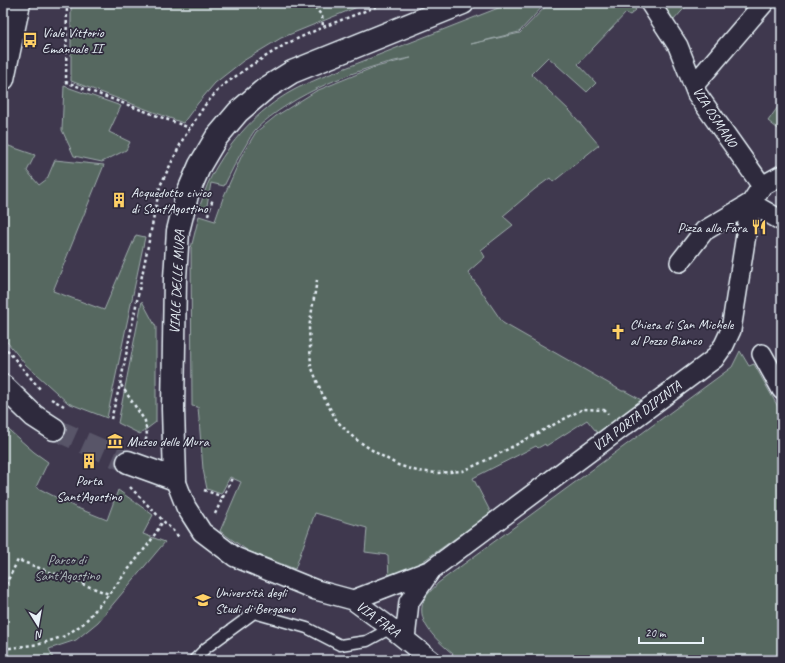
<svg xmlns="http://www.w3.org/2000/svg" width="785" height="663" font-family="Caveat,sans-serif">
<style>
.green{fill:#566861;stroke:#9facac}
.lines{fill:none;stroke-linecap:round;stroke-linejoin:round}
.tertiary-tunnel{stroke:#585468;stroke-width:22;stroke-dasharray:22 11;stroke-linecap:butt}
.service-casing{stroke:#e8f1f8;stroke-width:13}
.minor-casing{stroke:#e8f1f8;stroke-width:22}
.tertiary-casing{stroke:#e8f1f8;stroke-width:25}
.path{stroke:#e8f1f8;stroke-width:2.5;stroke-dasharray:3 3;stroke-linecap:butt}
.service{stroke:#2f2a3d;stroke-width:10}
.minor{stroke:#2f2a3d;stroke-width:19}
.tertiary{stroke:#2f2a3d;stroke-width:22}
.labels{text-anchor:middle;dominant-baseline:central;stroke-width:3.5;stroke-linejoin:round;paint-order:stroke}
.poi-label{font-size:14px;fill:#e8f1f8;stroke:#2f2a3d;text-anchor:start}
.street-label{font-size:14px;fill:#e8f1f8;stroke:#2f2a3d}
.park-label{font-size:14px;fill:#aebabc;stroke:#2f2a3d}
</style>
<rect width="100%" height="100%" fill="#3f384e"/>
<filter id="ink" filterUnits="userSpaceOnUse"><feTurbulence type="fractalNoise" baseFrequency=".025" numOctaves="2"/><feDisplacementMap in="SourceGraphic" scale="8" xChannelSelector="R" yChannelSelector="G"/><feConvolveMatrix kernelMatrix="1 2 1 2 8 2 1 2 1" color-interpolation-filters="sRGB"/></filter>
<g filter="url(#ink)">
<path class="green" d="M71 3H367L281 38 243 61 215 83 198 103 183 123 71 81Z
M511 3H546L519 32 471 44 520 33 549 3H630L636 10 630 15 626 13 578 64 596 83 587 92 548 57 531 74 570 111 599 145 553 182 550 178 535 189 503 216 513 225 481 250 485 257 468 272 503 323 622 391H625L645 402 599 435 587 420 546 446 545 444 538 448 536 446 473 478 491 513 419 564 389 581 388 555 365 552 367 528 315 513 295 569 248 551 220 531 241 482 230 477 221 494 207 489 203 469 198 407 192 406 191 248 199 216 215 221 223 198 242 155 256 132 276 116 316 91 372 68 411 58C362 65 290 95 255 130 252 134 249 139 247 143 238 157 231 172 224 186L211 183 206 211 199 208C203 198 206 186 211 177 229 142 258 110 292 91 301 86 311 82 320 78Z
M663 3H689L673 21Z
M64 86 121 106 109 132 130 142 126 150 102 162 74 156 62 130Z
M782 101V132L768 121Z
M6 145 35 155 27 171 39 185 47 179 55 160 104 165 53 291 104 310 136 235 145 237 107 418 68 403 25 364 3 337V159Z
M142 301 156 327V422L140 434 118 423Z
M740 351 749 366 754 364 782 414V660H460C444 646 413 624 424 600 427 594 434 588 438 583L732 367Z
M3 425 34 452 48 462 36 487 75 507 107 520 118 490 153 515 143 534 165 542 98 622 76 640 49 649 54 660H3Z"/>
<g class="lines">
<path class="tertiary-tunnel" d="M54 429 128 462"/>
<defs>
<path id="service" d="M194 660 206 648 254 613 307 628 340 645 367 641 391 628"/>
<path id="minor" d="M650 3 678 46 697 94 762 186
M694 85 764 3
M680 262 704 231 751 203 782 221
M762 354 782 390
M175 479 186 507 202 532 235 557 316 590 353 600 391 628 431 660
M353 600 431 570 714 359 724 345 731 330 751 203 762 186 782 175
M405 639 409 602 431 570"/>
<path id="tertiary" d="M3 79 19 3
M3 386 34 416 54 429
M128 462 175 479 173 409 175 278 178 231 187 195 200 165 216 138 238 112 265 89 292 72 463 3"/>
</defs>
<use href="#service" class="service-casing"/>
<use href="#minor" class="minor-casing"/>
<use href="#tertiary" class="tertiary-casing"/>
<path class="path" d="M67 3 66 82 190 128
M318 3 314 6 322 16 323 27
M208 215 213 198
M317 280 309 328 311 366 323 396 337 421 354 438 375 452 398 465 417 471 437 473 463 471 493 457 583 409 604 410 608 414
M3 345 40 389
M121 385 145 421 147 435 145 443H143
M51 399 64 406
M111 419 120 385 160 186 183 139 205 105 221 87 250 66 286 44 323 27 386 3
M130 487 179 537
M204 490 223 497
M215 514 232 478
M3 590 18 560 109 594
M3 649 40 644 65 636 84 623 109 594 150 542 163 521"/>
<use href="#service" class="service"/>
<use href="#minor" class="minor"/>
<use href="#tertiary" class="tertiary"/>
</g>
</g>
<defs>
<symbol id="bus-bare" viewBox="-9 -9 18 18"><path d="M-5-6H5V4H4V6H2V4H-2V6H-4V4H-5ZM-3.5-4V0h7V-4ZM-3.5 1.2v1.5H-2V1.2ZM2 1.2v1.5H3.5V1.2Z" fill="#ffd166" stroke="#2f2a3d" stroke-width="2.5" paint-order="stroke"/></symbol>
<symbol id="building-bare" viewBox="-9 -9 18 18"><path d="M-4-6H4V6H1V3H-1V6H-4ZM-2.5-4.3h1.7v1.8h-1.7ZM.8-4.3h1.7v1.8H.8ZM-2.5-1h1.7V.8h-1.7ZM.8-1h1.7V.8H.8Z" fill="#ffd166" stroke="#2f2a3d" stroke-width="2.5" paint-order="stroke"/></symbol>
<symbol id="restaurant-bare" viewBox="-9 -9 18 18"><path d="M-5-6h1v4h1v-4h1v4h1v-4h1v5L-1.5 .5V6h-2V.5L-5-1ZM5-6V6H3V1.5H1.5Q1.5-4 5-6Z" fill="#ffd166" stroke="#2f2a3d" stroke-width="2.5" paint-order="stroke"/></symbol>
<symbol id="church-bare" viewBox="-9 -9 18 18"><path d="M-1.2-6h2.4v3.5h3.3v2.4h-3.3V6h-2.4V-.1h-3.3v-2.4h3.3Z" fill="#ffd166" stroke="#2f2a3d" stroke-width="2.5" paint-order="stroke"/></symbol>
<symbol id="museum-bare" viewBox="-9 -9 18 18"><path d="M0-6L6-3V-2H-6V-3ZM-5-1h2V3h-2ZM-1-1h2V3h-2ZM3-1h2V3H3ZM-6 4H6V6H-6Z" fill="#ffd166" stroke="#2f2a3d" stroke-width="2.5" paint-order="stroke"/></symbol>
<symbol id="university-bare" viewBox="-9 -9 18 18"><path d="M0-5L7-2L0 1L-7-2ZM-4 1L0 2.5L4 1V4Q0 6-4 4Z" fill="#ffd166" stroke="#2f2a3d" stroke-width="2.5" paint-order="stroke"/></symbol>
</defs>
<g fill-rule="evenodd">
<use href="#bus-bare" x="19" y="29" width="22" height="22"/>
<use href="#building-bare" x="108" y="189" width="22" height="22"/>
<use href="#restaurant-bare" x="748" y="216" width="22" height="22"/>
<use href="#church-bare" x="607" y="321" width="22" height="22"/>
<use href="#museum-bare" x="104" y="430" width="22" height="22"/>
<use href="#building-bare" x="78" y="450" width="22" height="22"/>
<use href="#university-bare" x="192" y="589" width="22" height="22"/>
</g>
<g class="labels">
<g class="poi-label">
<text x="42" y="32">Viale Vittorio<tspan x="42" dy="16">Emanuale II</tspan></text>
<text x="131" y="192">Acquedotto civico<tspan x="131" dy="16">di Sant'Agostino</tspan></text>
<text x="747" y="227" text-anchor="end">Pizza alla Fara</text>
<text x="630" y="324">Chiesa di San Michele<tspan x="630" dy="16">al Pozzo Bianco</tspan></text>
<text x="127" y="441">Museo delle Mura</text>
<text x="89" y="480" text-anchor="middle">Porta<tspan x="89" dy="16">Sant'Agostino</tspan></text>
<text x="215" y="592">Università degli<tspan x="215" dy="16">Studi di Bergamo</tspan></text>
</g>
<g class="street-label">
<text transform="translate(715 117) rotate(57)">VIA OSMANO</text>
<text transform="translate(177 282) rotate(-87)">VIALE DELLE MURA</text>
<text transform="translate(637 416) rotate(-37)">VIA PORTA DIPINTA</text>
<text transform="translate(378 619) rotate(36)">VIA FARA</text>
</g>
<g class="park-label">
<text x="67" y="559">Parco di<tspan x="67" dy="16">Sant'Agostino</tspan></text>
</g>
</g>
<rect width="785" height="663" fill="none" stroke="#2f2a3d" stroke-width="16"/>
<rect x="8" y="8" width="769" height="647" fill="none" stroke="#e8f1f8" stroke-width="1.5" filter="url(#ink)"/>
<g transform="translate(38 625) rotate(169)" stroke="#2f2a3d" stroke-width="3" paint-order="stroke">
<path d="M0-3L7 15L0 10L-7 15Z" fill="#e8f1f8"/>
<text y="-6" font-size="11" font-weight="bold" text-anchor="middle" fill="#e8f1f8">N</text>
</g>
<path d="M639 637v6h64v-6" fill="none" stroke="#e8f1f8" stroke-width="2"/>
<text x="645" y="637" font-size="12" fill="#e8f1f8" stroke="#2f2a3d" stroke-width="3" paint-order="stroke">20 m</text>
</svg>
